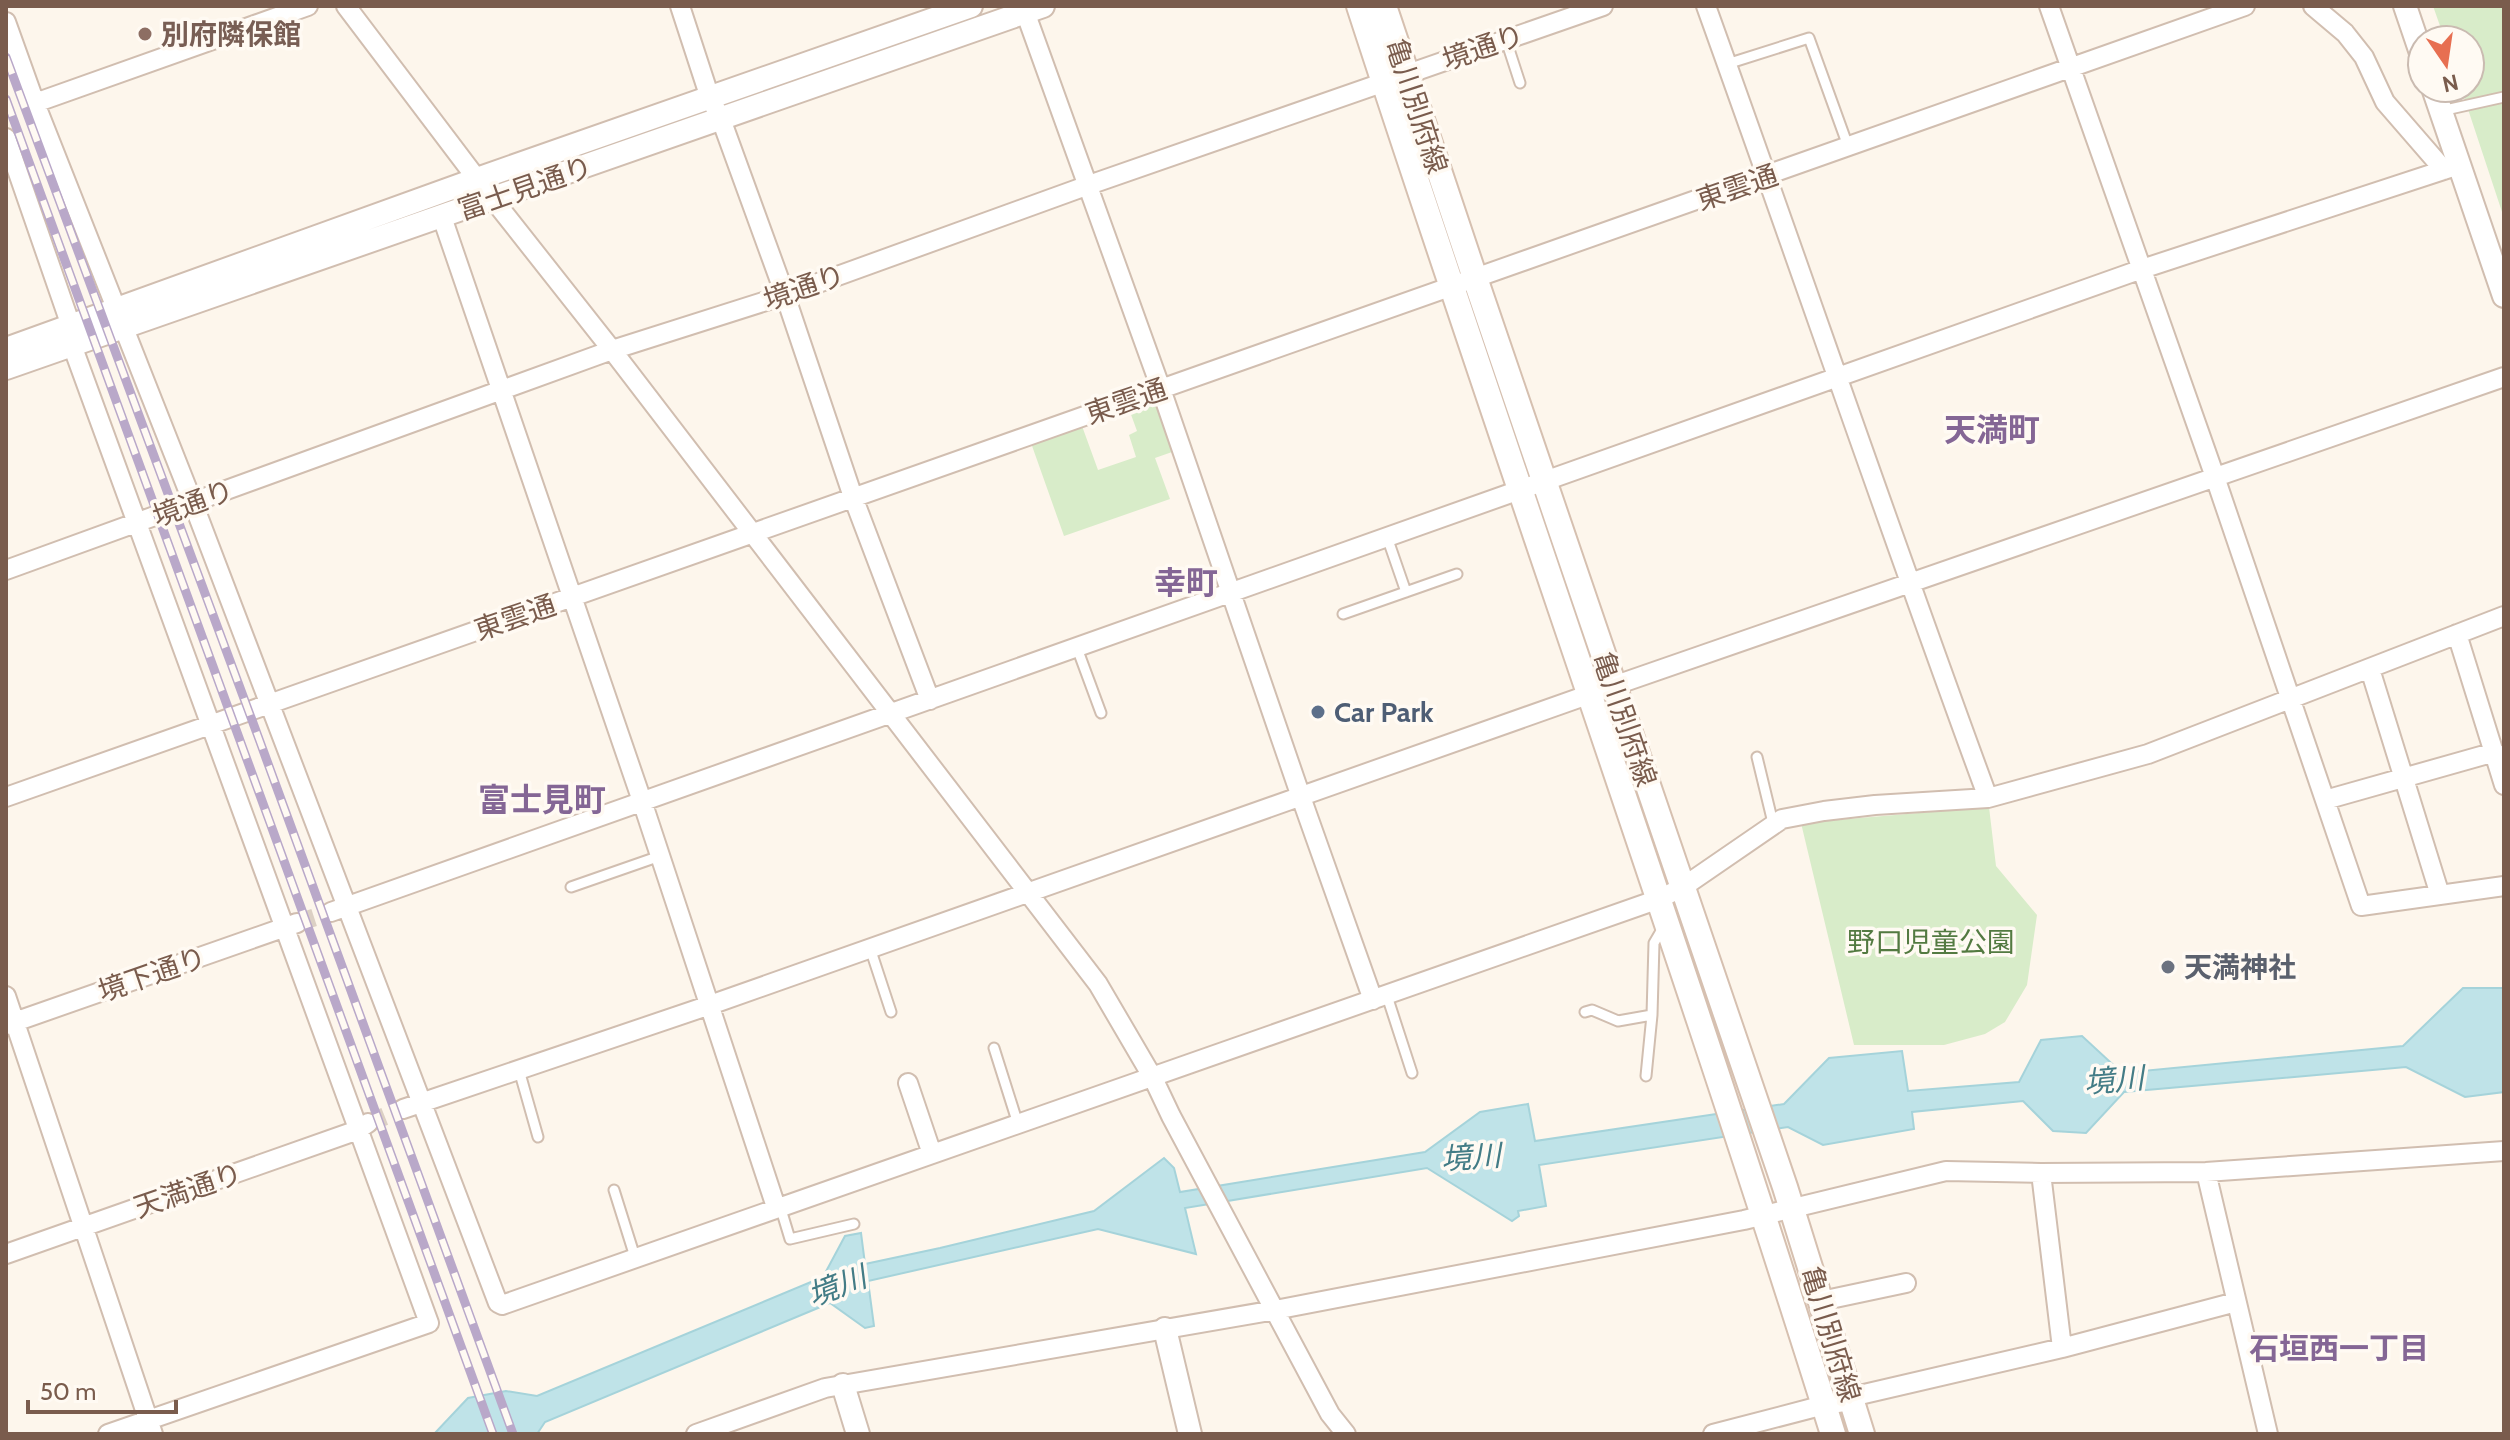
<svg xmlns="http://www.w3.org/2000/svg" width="2510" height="1440" font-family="Cabin,'Noto Sans JP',sans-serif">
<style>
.green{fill:#d8ecc9}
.water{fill:#bfe3e8;stroke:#a5d3da;stroke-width:2}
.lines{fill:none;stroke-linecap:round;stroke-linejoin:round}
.minor-tunnel{stroke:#dcd0c4;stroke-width:18;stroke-dasharray:18 9;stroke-linecap:butt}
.service-casing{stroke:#d1beb0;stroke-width:13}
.minor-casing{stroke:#d1beb0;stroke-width:22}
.tertiary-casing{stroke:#d1beb0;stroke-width:26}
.secondary-casing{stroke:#d6c0b0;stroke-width:28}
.service{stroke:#fff;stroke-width:9}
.minor{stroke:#fff;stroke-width:18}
.tertiary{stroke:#fff;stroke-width:22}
.secondary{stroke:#fff;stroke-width:24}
.rail-casing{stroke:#b9a8c9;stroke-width:9}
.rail{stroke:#fffaf3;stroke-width:6;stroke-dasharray:18;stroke-linecap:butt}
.education-dot{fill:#8d6e63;stroke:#fffaf3;stroke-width:3}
.service-dot{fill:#5c6f8a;stroke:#fffaf3;stroke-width:3}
.worship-dot{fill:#6b7280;stroke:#fffaf3;stroke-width:3}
.labels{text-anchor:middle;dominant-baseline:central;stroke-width:7;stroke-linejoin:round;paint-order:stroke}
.education-label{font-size:28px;font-weight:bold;fill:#785e54;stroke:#fffaf3;text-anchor:start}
.street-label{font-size:28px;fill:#7a5c4d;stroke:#fffaf3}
.service-label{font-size:28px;font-weight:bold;fill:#4e5e75;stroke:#fffaf3;text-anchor:start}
.park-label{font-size:28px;fill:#537a41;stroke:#fffaf3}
.worship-label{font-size:28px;font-weight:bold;fill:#5b616d;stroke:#fffaf3;text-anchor:start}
.water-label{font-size:30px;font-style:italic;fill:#437c86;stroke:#fffaf3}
.neighbourhood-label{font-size:30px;font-weight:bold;fill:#846695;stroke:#fffaf3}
.quarter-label{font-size:32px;font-weight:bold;fill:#846695;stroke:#fffaf3}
</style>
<rect width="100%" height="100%" fill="#fdf6ec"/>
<path class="green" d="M2433 6H2504V218L2461 88H2470V40H2445Z
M1154 400 1172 452 1155 458 1170 499 1064 536 1031 443 1082 426 1098 470 1136 457 1129 435 1137 431 1129 409Z
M1989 807 1996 866 2037 915 2027 985 2005 1022 1985 1034 1944 1045H1854L1801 823Z"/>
<path class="water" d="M2463 988H2504V1092L2465 1097 2406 1067 2124 1092 2086 1133 2053 1131 2023 1101 1912 1112 1914 1129 1823 1145 1788 1127 1539 1165 1546 1206 1518 1211 1519 1216 1512 1221 1427 1168 1185 1208 1196 1254 1098 1229 868 1281 874 1326 865 1328 830 1303 545 1422 537 1434H434L468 1398 506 1391 537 1396 823 1277 845 1236 861 1233 865 1264 940 1248 1094 1211 1164 1158 1174 1168 1180 1192 1425 1152 1480 1112 1528 1104 1535 1141 1784 1104 1829 1058 1902 1051 1908 1091 2019 1082 2041 1040 2082 1036 2122 1073 2403 1046Z"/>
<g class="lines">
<path class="minor-tunnel" d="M297 923 331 912
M368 1123 403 1109"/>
<defs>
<path id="service" d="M1506 40 1520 83
M1727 64 1809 38 1848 146
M2441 111 2504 97
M1387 537 1406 592
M1343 614 1457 574
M1077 648 1101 713
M1757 757 1773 823
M571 887 660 856
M870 948 891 1012
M1387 996 1412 1073
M1585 1012 1592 1010 1618 1021 1652 1015
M994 1048 1018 1124
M519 1070 538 1137
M1646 1076 1652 1015 1654 943 1664 926
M614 1190 635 1257
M780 1206 790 1239 854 1224"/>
<path id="minor" d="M346 6 477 179 612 350 1098 984 1153 1078 1171 1116 1330 1414 1346 1434
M680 6 710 98 721 119 785 295 853 497 930 700
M1023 6 1161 389 1301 797 1373 1000
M1706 6C1801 270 1891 535 1988 798
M2049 6 2215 477 2361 906 2504 886
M2313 6 2345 33 2364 57 2385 102 2444 170
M6 22 35 103 193 503 498 1303 502 1305 1659 899 1683 887 1782 819 1824 811 1875 805 1988 798 2148 754 2504 616
M35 103 308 6
M6 138 71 326 72 345 429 1323 108 1434
M442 217 642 801 776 1207
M6 570 612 350 785 295 1086 186 1603 6
M2457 634 2504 785
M2370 669 2440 895
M6 797 2245 6
M2325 800 2495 752
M331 912 2142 269 2459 165
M6 996 153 1434
M6 1025 297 923
M908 1083 932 1154
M403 1109 710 1005 1613 686 2504 377
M2206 1172 2268 1434
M2041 1173 2062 1348
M6 1254 358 1130 368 1123
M1821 1301 1906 1283
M696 1434 825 1388 1275 1310 1744 1220 1946 1171 2041 1173 2206 1172 2504 1151
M1713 1434 1824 1405 1844 1402 1851 1397 2062 1348 2236 1302"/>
<path id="tertiary" d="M2405 6 2422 56
M2433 88 2504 296
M6 349 477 179 971 6
M6 368 1043 6
M1165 1329 1190 1434
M843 1385 858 1434"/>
<path id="secondary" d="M1359 6C1514 483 1683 955 1833 1434
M1384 6 1475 278 1785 1187 1862 1434"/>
</defs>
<use href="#service" class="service-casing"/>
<use href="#minor" class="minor-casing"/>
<use href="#tertiary" class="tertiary-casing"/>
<use href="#secondary" class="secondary-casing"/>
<use href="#service" class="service"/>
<use href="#minor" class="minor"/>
<use href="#tertiary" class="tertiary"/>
<use href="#secondary" class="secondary"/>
<defs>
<path id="rail" d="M6 57 259 739 513 1434
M6 99 493 1434"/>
</defs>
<use href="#rail" class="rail-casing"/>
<use href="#rail" class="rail"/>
</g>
<circle class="education-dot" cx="145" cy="34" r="8"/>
<circle class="service-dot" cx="1318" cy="712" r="8"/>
<circle class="worship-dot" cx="2168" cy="967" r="8"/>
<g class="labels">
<g class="education-label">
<text x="161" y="34">別府隣保館</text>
</g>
<g class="street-label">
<text transform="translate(1483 47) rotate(-19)">境通り</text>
<text transform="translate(1417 106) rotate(72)">亀川別府線</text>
<text transform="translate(1737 187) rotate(-19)">東雲通</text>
<text transform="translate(525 188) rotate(-19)">富士見通り</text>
<text transform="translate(804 287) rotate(-19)">境通り</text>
<text transform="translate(1126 401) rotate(-19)">東雲通</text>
<text transform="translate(193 503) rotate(-20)">境通り</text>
<text transform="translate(515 617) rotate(-19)">東雲通</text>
<text transform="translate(1625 719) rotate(71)">亀川別府線</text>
<text transform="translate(152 974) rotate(-19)">境下通り</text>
<text transform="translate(188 1190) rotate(-19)">天満通り</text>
<text transform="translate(1831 1334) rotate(73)">亀川別府線</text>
</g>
<g class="service-label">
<text x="1334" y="712">Car Park</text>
</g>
<g class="park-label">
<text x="1931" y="942">野口児童公園</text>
</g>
<g class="worship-label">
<text x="2184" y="967">天満神社</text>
</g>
<g class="water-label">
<text transform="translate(2114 1080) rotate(-5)">境川</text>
<text transform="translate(1471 1157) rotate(-4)">境川</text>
<text transform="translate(837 1286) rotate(-21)">境川</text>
</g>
<g class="neighbourhood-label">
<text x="2339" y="1348">石垣西一丁目</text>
</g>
<g class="quarter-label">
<text x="1992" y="429">天満町</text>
<text x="1186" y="582">幸町</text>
<text x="542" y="799">富士見町</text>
</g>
</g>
<rect width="2510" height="1440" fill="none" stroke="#7a5c4d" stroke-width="16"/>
<g transform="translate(2446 64) rotate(167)"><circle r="38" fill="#fffaf3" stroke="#cabbb1" stroke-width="2"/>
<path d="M0-6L14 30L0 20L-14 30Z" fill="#e76f51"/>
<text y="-12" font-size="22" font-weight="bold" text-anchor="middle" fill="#7a5c4d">N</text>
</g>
<path d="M28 1400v12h148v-12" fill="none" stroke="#7a5c4d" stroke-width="4"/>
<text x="40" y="1400" font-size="24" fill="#7a5c4d" stroke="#fffaf3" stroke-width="6" paint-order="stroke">50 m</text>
</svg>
